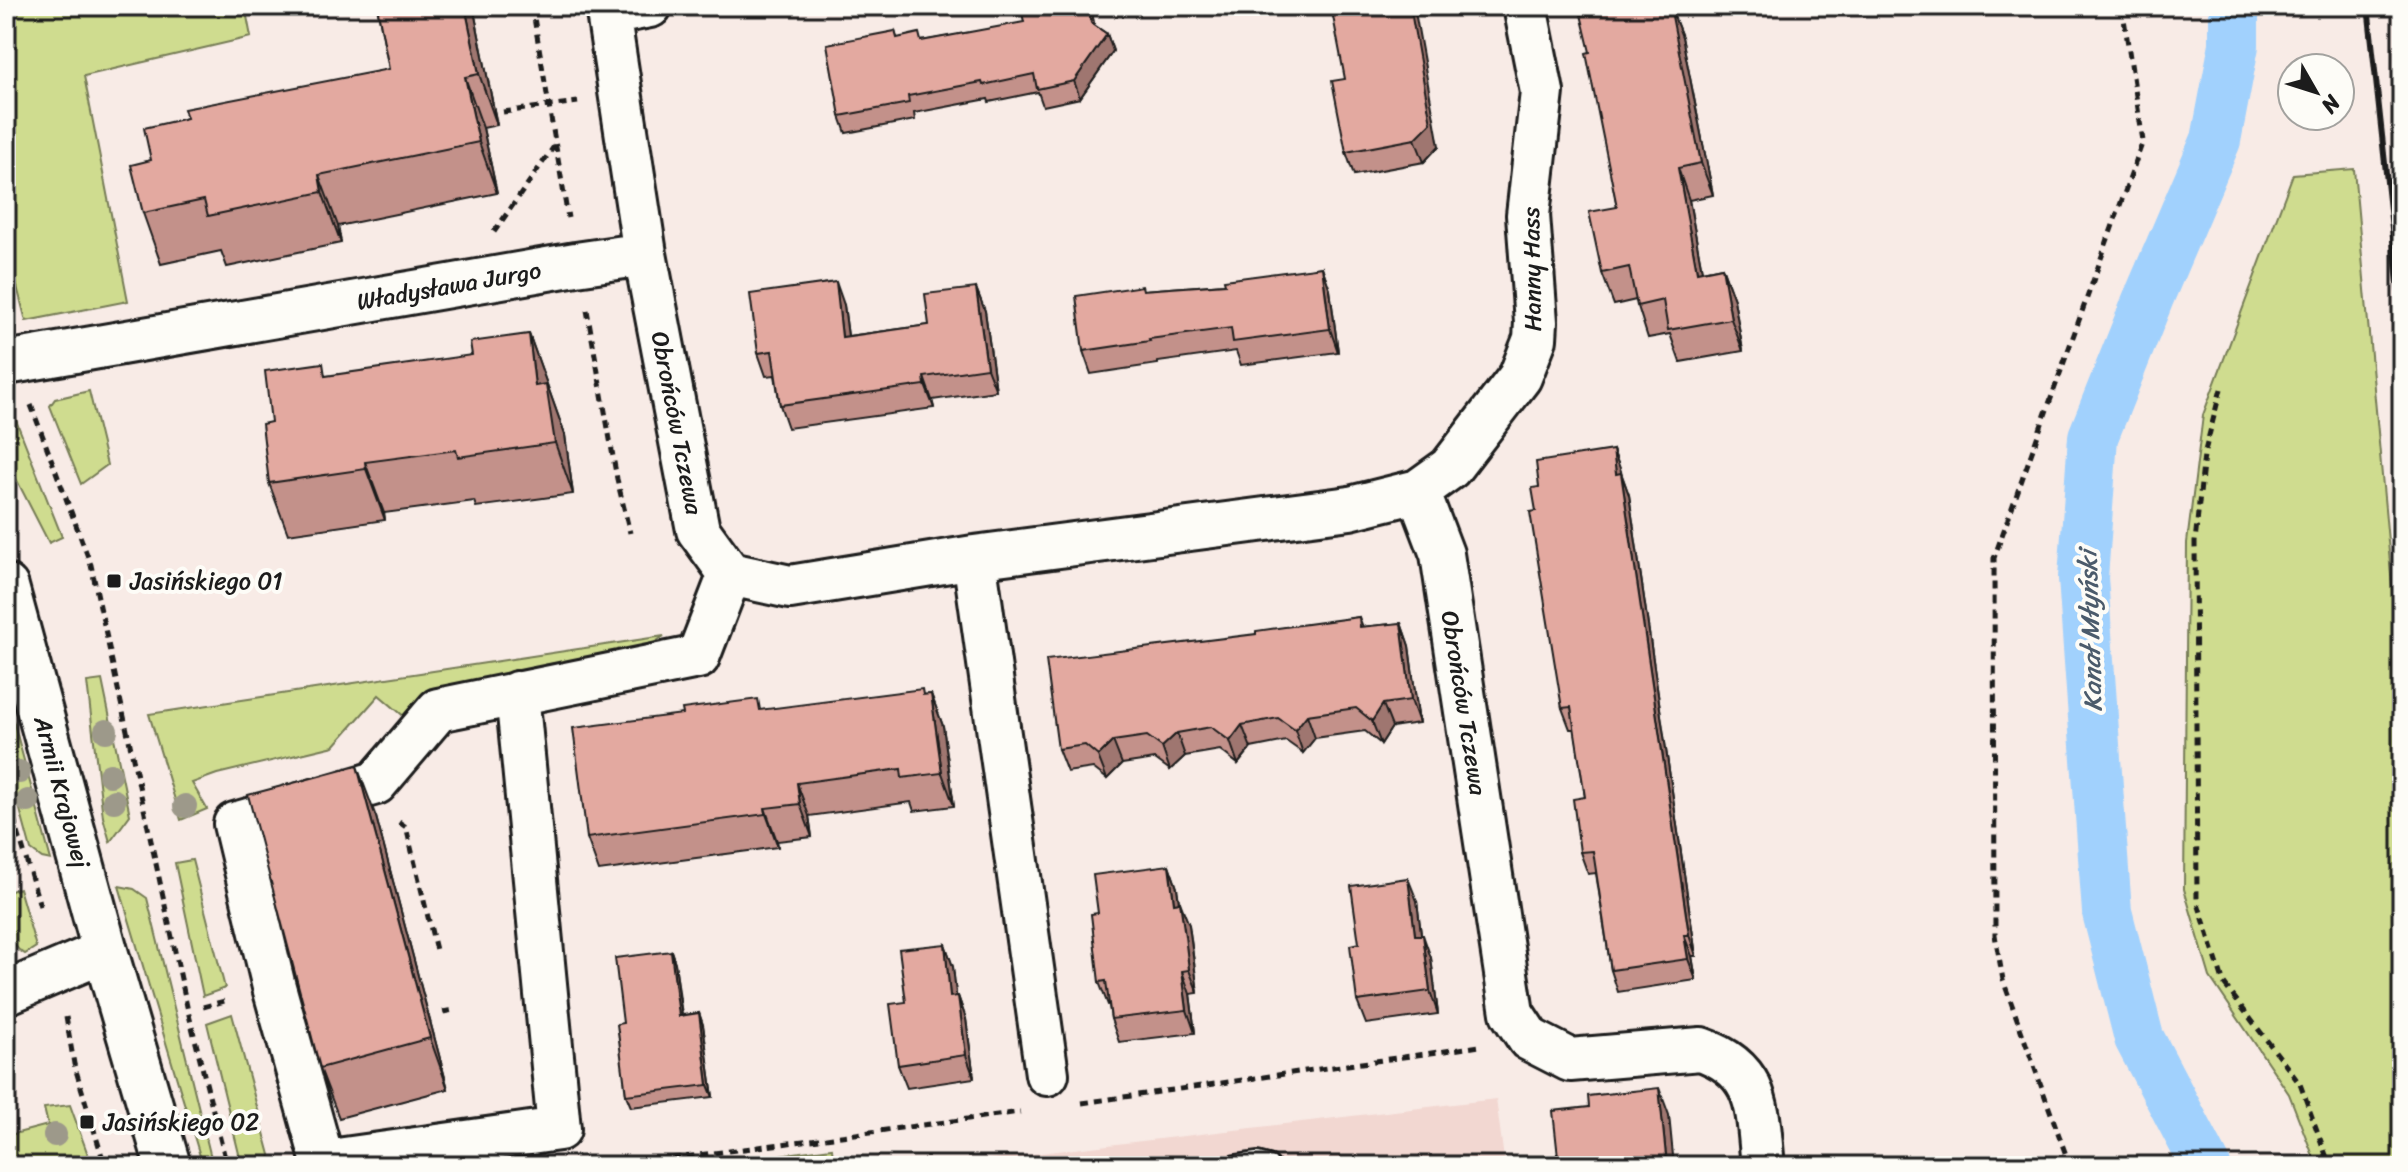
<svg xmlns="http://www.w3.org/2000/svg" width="2408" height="1172" font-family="Sriracha,sans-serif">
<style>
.built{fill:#f2d7d1}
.green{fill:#cfdc8f;stroke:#767c56;stroke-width:2}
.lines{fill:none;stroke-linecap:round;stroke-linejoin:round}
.canal{stroke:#a1d1fd;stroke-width:50}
.service-casing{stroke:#1c1c1c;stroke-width:26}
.minor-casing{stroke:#1c1c1c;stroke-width:48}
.tertiary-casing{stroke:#1c1c1c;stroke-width:50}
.path{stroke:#1c1c1c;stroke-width:5;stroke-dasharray:8 6;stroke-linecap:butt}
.service{stroke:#fdfcf7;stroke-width:20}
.minor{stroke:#fdfcf7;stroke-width:42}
.tertiary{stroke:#fdfcf7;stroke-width:44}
.rail{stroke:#1c1c1c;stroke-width:6}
.tree{fill:#9d998a}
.wall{fill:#c3918a;stroke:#1c1c1c;stroke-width:2}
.shaded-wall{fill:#9f7670;stroke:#1c1c1c;stroke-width:2}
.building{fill:#e3a9a0;stroke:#1c1c1c;stroke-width:2}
.poi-dot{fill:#1c1c1c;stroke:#fdfcf7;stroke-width:3}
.labels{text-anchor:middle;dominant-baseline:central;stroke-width:8;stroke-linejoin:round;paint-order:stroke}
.street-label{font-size:24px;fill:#1c1c1c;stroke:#fdfcf7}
.poi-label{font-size:24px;fill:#1c1c1c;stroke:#fdfcf7;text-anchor:start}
.water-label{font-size:26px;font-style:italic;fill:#4b5b6b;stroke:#fdfcf7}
</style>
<rect width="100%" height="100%" fill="#f8ebe6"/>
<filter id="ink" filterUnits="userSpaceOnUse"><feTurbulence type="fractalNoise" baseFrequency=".0125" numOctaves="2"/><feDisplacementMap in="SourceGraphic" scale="16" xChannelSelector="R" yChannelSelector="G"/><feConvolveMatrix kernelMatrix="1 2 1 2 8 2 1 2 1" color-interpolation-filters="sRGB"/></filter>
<g filter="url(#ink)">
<path class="built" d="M1496 1099 1505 1166H931Z"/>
<path class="green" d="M6 6H245L251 37 84 76 128 301 26 321 6 244Z
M2354 169 2402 695V1166H2317L2289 1094 2210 977 2184 889 2187 543 2203 415 2293 174Z
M89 391 107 465 81 484 50 406 55 399Z
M10 405 62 537 49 543 6 459V411Z
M664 636 648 647 545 665 406 718 379 695 334 746 217 774 192 783 207 809 181 820 149 714Z
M102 680 130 815 110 842 103 817 87 682Z
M6 694 51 860 42 858 31 850 6 758Z
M192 860 225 988 203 996 175 863Z
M119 886 134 889 147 898 213 1166H203Z
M19 888 36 947 25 954C3 943 6 913 6 893Z
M232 1014 273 1166H242L207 1023Z
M70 1105 92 1166H6V1136L48 1125 44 1108Z
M832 1148 834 1166H696Z
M523 1152 512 1166H418Z"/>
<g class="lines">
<path class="canal" d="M2206 1166 2139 1038 2107 912 2083 578 2093 437 2149 297 2216 140 2234 45V6"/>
<defs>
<path id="service" d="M1236 1166 1257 1163 1268 1166"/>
<path id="minor" d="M607 6 645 254 698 530 730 574 790 587 974 557 1350 508 1418 491 1442 554 1512 1013 1529 1039 1570 1060 1701 1049C1762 1070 1757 1112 1763 1166
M609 14 650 6
M6 363 576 264 645 254
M1418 491 1450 468 1520 377 1535 339 1536 322 1528 215 1542 92 1525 6
M974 557 1047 1074
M517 693 559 1129 323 1162 274 987 235 824 376 783 438 710 698 657 730 574
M6 993 105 951"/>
<path id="tertiary" d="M6 587 105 951 168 1166"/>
</defs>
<use href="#service" class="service-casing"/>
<use href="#minor" class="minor-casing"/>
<use href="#tertiary" class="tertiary-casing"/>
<path class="path" d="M532 6 568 218
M503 112 578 102
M494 232 555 145
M587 310 617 479 630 533
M2221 389 2204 455 2195 542 2197 900 2224 984 2300 1084 2330 1166
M31 405 91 565 188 1011 227 1166
M6 792 40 906
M399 822 406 827 437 954
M203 1007 228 1000
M443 1012 453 1010
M66 1017 74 1064 105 1166
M1082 1103 1480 1046
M617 1166 1020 1112
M2070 1166 2003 980 1995 935 1994 558 2143 141 2122 6"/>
<use href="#service" class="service"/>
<use href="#minor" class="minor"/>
<use href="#tertiary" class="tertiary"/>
<path class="rail" d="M2368 6 2402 321
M2399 6 2402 32"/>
</g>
<g class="tree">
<circle cx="106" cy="731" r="12"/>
<circle cx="19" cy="772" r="12"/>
<circle cx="110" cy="775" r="12"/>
<circle cx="28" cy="801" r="12"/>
<circle cx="114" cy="801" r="12"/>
<circle cx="185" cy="806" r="12"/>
<circle cx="55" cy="1135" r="12"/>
</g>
<path class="wall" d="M377 6H473L497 125 483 128 497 193 338 226 341 243 227 267 221 251 161 264 143 213 151 160 389 69Z
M1092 12 1094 25 1107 34 1113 51 1080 98 1043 106 1038 92 989 102 988 99 914 113 915 120 846 133 840 116 895 31 897 38 922 41Z
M1673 14 1682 37 1713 195 1689 200 1702 271 1722 267 1734 300 1743 351 1680 362 1670 334 1648 338 1636 300 1614 305 1602 273 1617 207 1590 52Z
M1345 79 1439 146 1424 162 1354 175 1346 152Z
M1322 267 1330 290 1338 352 1241 365 1236 351 1158 362V364L1091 374 1083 351 1143 290 1225 284Z
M976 288 985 311 996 391 932 400 934 408 788 428 780 405 775 375 766 376 758 353 844 305 848 336 929 325Z
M529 334 565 435 573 494 476 507 474 501 384 513 385 520 288 534 269 483 271 422 472 355Z
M1613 450 1629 495 1696 956H1692L1696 980 1618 992 1611 970 1596 873 1588 874 1580 852 1585 797 1575 729H1570L1562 708 1539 487Z
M1359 617 1363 627 1401 623 1409 646 1419 723 1392 727 1381 744 1365 731 1315 738 1303 753 1286 741 1251 748 1238 764 1220 750 1185 756 1170 770 1155 759 1122 764 1107 779 1093 768 1067 772 1058 749 1256 634Z
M931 694 943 726 954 806 914 811 911 802 809 816 812 837 777 841 778 847 599 871 587 838 683 714 762 710Z
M376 817 448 1089 339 1118 320 1068Z
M1169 865 1177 888 1179 902 1189 925 1198 993 1190 994 1195 1033 1119 1042 1111 1019 1109 1005H1108L1099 982 1098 913Z
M1417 901 1421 935 1431 958 1438 1014 1366 1024 1357 1001 1359 943Z
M945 944 953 967 956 996H958L966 1019 974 1078 907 1088 898 1065 906 1002Z
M671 951 675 963 682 1015 699 1013 703 1025 713 1097 631 1107 626 1095 623 1023Z"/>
<path class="shaded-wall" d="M465 6H473L497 125 479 74Z
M1088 6H1090L1092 12 1097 40 1091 23Z
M1410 6H1414L1439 146 1424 162 1415 139Z
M1666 6H1672L1673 14 1682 37 1713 195 1701 163Z
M1107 34 1113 51 1080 98 1074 81Z
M465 77 483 128 497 193 479 142Z
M1678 168 1689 200 1708 304 1697 272Z
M319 175 338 226 341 243 322 192Z
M1322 267 1330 290 1338 352 1330 329Z
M1722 267 1734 300 1743 351 1731 319Z
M836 282 844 305 851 360 842 337Z
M976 288 985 311 996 391 987 368Z
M529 334 565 435 573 494 535 386Z
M924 377 932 400 934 408 925 385Z
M1613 450 1621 471 1624 496 1616 474Z
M365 462 384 513 385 520 366 469Z
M1621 473 1629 495 1696 956 1689 935Z
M1401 623 1409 646 1419 723 1411 700Z
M931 694 943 726 954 806 942 773Z
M1383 704 1392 727 1381 744 1372 721Z
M1307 715 1315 738 1303 753 1295 730Z
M1242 725 1251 748 1238 764 1230 741Z
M1177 733 1185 756 1170 770 1162 747Z
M1113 741 1122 764 1107 779 1098 756Z
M357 766 376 817 448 1089 430 1038Z
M797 783 809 816 812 837 800 804Z
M765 808 777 841 778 847 766 814Z
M1169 865 1177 888 1182 926 1174 903Z
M1408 878 1417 901 1424 958 1415 935Z
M1180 902 1189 925 1198 993 1189 970Z
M1423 935 1431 958 1438 1014 1430 991Z
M1684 935 1692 956 1696 980 1688 959Z
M945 944 953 967 959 1020 950 997Z
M671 951 675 963 683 1028 679 1016Z
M1182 971 1190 994 1195 1033 1187 1010Z
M958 996 966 1019 974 1078 966 1055Z
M699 1013 703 1025 713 1097 708 1085Z
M1659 1088 1669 1115 1674 1166H1667Z"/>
<path class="building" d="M377 6H465L479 74 465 77 479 142 319 175 322 192 208 216 204 200 143 213 131 165 151 160 144 128 187 118 184 109 389 69Z
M1030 6H1088L1091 23 1107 34 1074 81 1037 89 1034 74 983 85 982 82 908 96 909 103 840 116 827 44 895 31 897 38 919 33 921 41 1024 22 1021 8Z
M1331 6H1410L1431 123 1415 139 1346 152 1332 81 1345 79Z
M1579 6H1670L1701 163 1678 168 1697 272 1722 267 1731 319 1668 330 1663 300 1637 306 1629 267 1602 273 1589 212 1617 207 1586 53 1590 52Z
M1322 267 1330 329 1233 342 1231 328 1149 339 1150 341 1083 351 1076 296 1142 286 1143 290 1225 284 1224 280Z
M836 282 842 337 929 325 925 294 976 288 987 368 924 377 925 385 780 405 772 351 758 353 750 294Z
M529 334 535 386 546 384 555 443 458 457 456 450 365 462 366 469 269 483 262 424 271 422 265 371 323 363 325 376 472 355 470 342Z
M1613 450 1616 474 1621 473 1689 935H1684L1688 959 1611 970 1593 851 1580 852 1573 799 1585 797 1571 707 1562 708 1530 512 1536 511 1532 488 1539 487 1536 462Z
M1359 617 1360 627 1401 623 1411 700 1383 704 1372 721 1356 708 1307 715 1295 730 1278 718 1242 725 1230 741 1211 727 1177 733 1162 747 1147 736 1113 741 1098 756 1085 745 1058 749 1046 660 1256 634V631Z
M922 689 923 695 931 694 942 773 902 778 901 769 797 783 800 804 765 808 766 814 587 838 573 728 683 714 682 709 758 699 760 710Z
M357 766 430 1038 320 1068 248 795Z
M1169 865 1174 903 1180 902 1185 936 1189 970 1182 971 1187 1010 1111 1019 1106 981 1099 982 1091 914 1098 913 1093 875Z
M1408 878 1415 935H1423L1430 991 1357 1001 1350 945 1359 943 1351 886Z
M945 944 950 997 958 996 966 1055 898 1065 890 1004 906 1002 899 949Z
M671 951 679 1016 699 1013 708 1085 626 1095 617 1024 623 1023 615 958Z
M1659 1088 1667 1166H1559L1553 1111 1589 1107 1588 1096Z"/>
</g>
<g class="poi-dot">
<rect x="106" y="573" width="16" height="16" rx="4"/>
<rect x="79" y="1114" width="16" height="16" rx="4"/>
</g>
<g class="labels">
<g class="street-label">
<text transform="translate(1532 269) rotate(-91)">Hanny Hass</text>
<text transform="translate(449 286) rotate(-10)">Władysława Jurgo</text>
<text transform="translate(677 423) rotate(79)">Obrońców Tczewa</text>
<text transform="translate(1464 703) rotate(81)">Obrońców Tczewa</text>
<text transform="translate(62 792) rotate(75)">Armii Krajowej</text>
</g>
<g class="poi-label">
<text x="130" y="581">Jasińskiego 01</text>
<text x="103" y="1122">Jasińskiego 02</text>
</g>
<g class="water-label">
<text transform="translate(2090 631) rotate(-92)">Kanał Młyński</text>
</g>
</g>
<rect width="2408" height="1172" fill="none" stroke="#fdfcf7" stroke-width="32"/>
<rect x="16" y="16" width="2376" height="1140" fill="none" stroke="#1c1c1c" stroke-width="3" filter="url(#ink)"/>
<g transform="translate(2316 92) rotate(129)"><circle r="38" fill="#fdfcf7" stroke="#a3a29f" stroke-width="2"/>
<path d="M0-6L14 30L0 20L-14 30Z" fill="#1c1c1c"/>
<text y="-12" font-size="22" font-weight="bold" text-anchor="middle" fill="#1c1c1c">N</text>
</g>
</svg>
